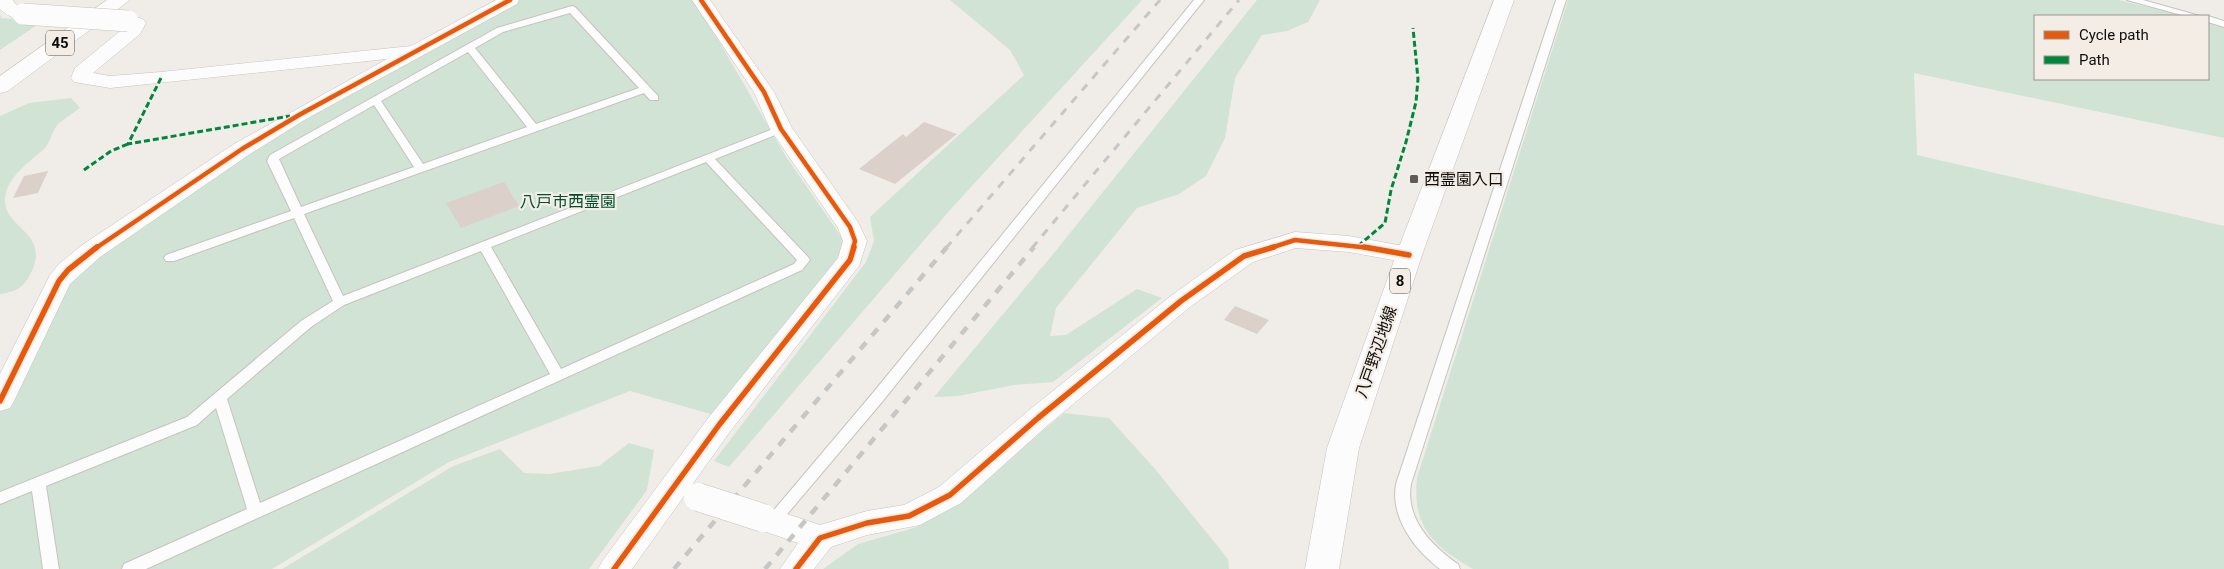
<svg xmlns="http://www.w3.org/2000/svg" width="2224" height="569" font-family="Roboto,'Noto Sans JP',sans-serif">
<style>
.green{fill:#d0e3d4}
.building{fill:#dbd0ca}
.lines{fill:none;stroke-linecap:round;stroke-linejoin:round}
.lane-casing{stroke:#c5c3c0;stroke-width:2}
.street-casing{stroke:#c5c3c0;stroke-width:1}
.primary-casing{stroke:#c5c3c0;stroke-width:1}
.highway-casing{stroke:#c5c3c0;stroke-width:1}
.lane{fill:#fdfcfc;fill-rule:evenodd}
.street{fill:#fdfcfc;fill-rule:evenodd}
.primary{fill:#fdfcfc;fill-rule:evenodd}
.highway{fill:#fdfcfc;fill-rule:evenodd}
.rail-far1{stroke:#c6c6c4;stroke-width:3;stroke-dasharray:8 8;stroke-linecap:butt}
.rail{stroke:#c6c6c4;stroke-width:4.5;stroke-dasharray:9 9;stroke-linecap:butt}
.street-bridge-far1-casing{stroke:#c5c3c0;stroke-width:22;stroke-linecap:butt}
.street-bridge-casing{stroke:#c5c3c0;stroke-width:29;stroke-linecap:butt}
.street-bridge-far1{stroke:#fdfcfc;stroke-width:21}
.street-bridge{stroke:#fdfcfc;stroke-width:28}
.quiet{stroke:#00873e;stroke-width:3;stroke-dasharray:6 3;stroke-linecap:butt}
.cycleway-far1-casing{stroke:#f3ede6;stroke-width:7}
.cycleway-casing{stroke:#f3ede6;stroke-width:9}
.cycleway-far1{stroke:#e8590c;stroke-width:4.5}
.cycleway{stroke:#e8590c;stroke-width:5.5}
.poi-dot{fill:#5e5b59;stroke:#f3ede6;stroke-width:2}
.labels{text-anchor:middle;dominant-baseline:central;stroke-width:4.5;stroke-linejoin:round;paint-order:stroke}
.shield{fill:#f3ede6;stroke:#53504d;stroke-width:1}
.shield-label{font-size:15px;font-weight:bold;fill:#0f0d0b}
.poi-label{font-size:16px;fill:#0f0d0b;stroke:#f3ede6;text-anchor:start}
.park-label{font-size:16px;fill:#00502d;stroke:#f3ede6}
.street-label{font-size:16px;fill:#0f0d0b;stroke:#f3ede6}
</style>
<rect width="100%" height="100%" fill="#f0ede9"/>
<path class="green" d="M517 0H691L717 38 785 155 842 238 843 252 714 415 630 391 449 462 272 569H0V411L70 273 242 153Z
M950 0H1142L950 210 729 467 714 461 866 262 874 241 870 217 1024 75 1010 50Z
M1257 0H1320L1308 22 1287 31 1262 35 1235 78 1225 138 1206 176 1179 194 1137 208 1056 308 1050 336 1066 335 1137 289 1162 298 1053 382 1014 385 958 396 934 397 1054 253Z
M1568 0H2119L2183 16H2035V79H2208V23L2224 27V138L1914 73 1917 155 2224 226V569H1473C1433 546 1412 527 1417 478Z
M0 14 1 18 43 21 0 50Z
M71 98 80 108C73 113 65 118 58 124 52 131 51 141 45 148 31 161 7 176 5 198 2 229 53 232 30 275 23 288 15 292 0 294V116L29 103Z
M1064 413 1109 418 1155 469 1228 559 1229 569H823L858 544 917 527 945 511Z
M629 443 654 450 647 490 589 569H282L453 466 500 449 524 473 549 474 599 466Z"/>
<path class="building" d="M924 122 957 134 895 184 859 169 903 134 906 137Z
M48 171 38 193 13 198 24 176Z
M504 182 519 206 461 228 446 203Z
M1235 306 1269 320 1257 334 1224 320Z"/>
<g class="lines">
<defs>
<path id="lane" d="M1194 0H1204L882 402 778 525 773 527 768 525 765 521 768 517 872 394Z
M1556 0H1566L1411 484C1405 519 1432 546 1458 564L1460 569H1440C1415 550 1390 518 1396 484Z
M2127 0H2143L2200 16H2185Z
M572 6 575 7 658 96V100H650L644 93 304 214 343 296 781 126 785 127 786 129 785 131 715 159 808 257 810 260 802 270 146 569H122L124 564 247 509 216 408 197 425 46 486 59 569H43L32 491 0 504V492L187 417 301 321 333 301 294 218 174 261H166L164 258 166 255 291 211 267 161 270 155 497 28ZM570 13 639 88 536 124 475 48 503 32ZM468 52 527 127 423 164 381 101ZM374 105 414 167 301 207 279 159ZM706 162 797 260 794 264 561 369 491 247ZM481 251 550 374 260 503 227 399 311 327 344 305Z
M2208 16 2224 21V27L2208 22Z"/>
<path id="street" d="M0 0H13C17 9 27 7 32 14L30 18C19 21 8 17 0 9Z
M496 0H519L517 4 306 119 250 154 100 257 70 284 14 401 10 408 0 411V374L50 275 59 264 82 245 234 144 387 59 110 88 74 82 71 78 75 68 125 27 118 21 121 17 128 15 143 19 146 23 140 34 93 73 110 76 161 72 411 46Z
M692 0H710L774 92 792 128 858 222 867 241 859 266 729 433 632 569H598L603 560 709 417 838 258 843 241 838 228 770 129 754 92Z
M1295 232 1349 236 1409 247 1418 249 1421 255 1418 261 1409 263 1349 252 1296 248 1253 262 1190 307 1048 425 961 503 920 525 867 535 831 547 814 569H780L798 543 752 527 748 518 752 509 763 506 820 525 867 511 904 505 939 487 1028 411 1172 295 1235 250Z"/>
<path id="primary" d="M1494 0H1514L1422 255 1359 448 1339 569H1305L1327 448 1396 255Z"/>
<path id="highway" d="M107 0H130L8 91 0 93V76Z"/>
</defs>
<use href="#lane" class="lane-casing"/>
<use href="#street" class="street-casing"/>
<use href="#primary" class="primary-casing"/>
<use href="#highway" class="highway-casing"/>
<use href="#lane" class="lane"/>
<use href="#street" class="street"/>
<use href="#primary" class="primary"/>
<use href="#highway" class="highway"/>
<path class="rail-far1" d="M946 248 1160 0
M1032 248 1239 0"/>
<path class="rail" d="M674 569 947 247
M765 569 1034 247"/>
<defs>
<path id="street-bridge-far1" d="M23 14 128 21"/>
<path id="street-bridge" d="M698 497 763 518"/>
</defs>
<use href="#street-bridge-far1" class="street-bridge-far1-casing"/>
<use href="#street-bridge" class="street-bridge-casing"/>
<use href="#street-bridge-far1" class="street-bridge-far1"/>
<use href="#street-bridge" class="street-bridge"/>
<path class="quiet" d="M161 78 128 144 290 116
M84 170 111 151 128 144
M1358 246 1385 223 1391 190 1406 142 1416 102 1418 79 1413 28"/>
<defs>
<path id="cycleway-far1" d="M701 0 764 92 781 129 850 227 855 241 853 248
M96 248 242 149 299 115 510 0
M1270 248 1295 240 1370 248"/>
<path id="cycleway" d="M1364 247 1409 255
M0 401 59 281 68 270 97 247
M614 569 719 425 850 260 854 247
M796 569 820 538 867 523 909 516 950 495 1038 418 1181 301 1244 256 1274 247"/>
</defs>
<use href="#cycleway-far1" class="cycleway-far1-casing"/>
<use href="#cycleway" class="cycleway-casing"/>
<use href="#cycleway-far1" class="cycleway-far1"/>
<use href="#cycleway" class="cycleway"/>
</g>
<rect class="poi-dot" x="1409" y="174" width="10" height="10" rx="2.5"/>
<g class="labels">
<g class="shield">
<rect x="46" y="30.5" width="28" height="25" rx="4"/>
<rect x="1390" y="268.5" width="20" height="25" rx="4"/>
</g>
<g class="shield-label">
<text x="60" y="43">45</text>
<text x="1400" y="281">8</text>
</g>
<g class="poi-label">
<text x="1424" y="179">西霊園入口</text>
</g>
<g class="park-label">
<text x="568" y="201">八戸市西霊園</text>
</g>
<g class="street-label">
<text transform="translate(1376 352) rotate(-71)">八戸野辺地線</text>
</g>
</g>
<rect x="2034" y="15" width="175" height="65" fill="#f3ede6" stroke="#98938e"/>
<rect x="2044" y="31" width="25" height="8" fill="#e8590c" stroke="#98938e"/>
<text x="2079" y="40" font-size="15" fill="#0f0d0b">Cycle path</text>
<rect x="2044" y="56" width="25" height="8" fill="#00873e" stroke="#98938e"/>
<text x="2079" y="65" font-size="15" fill="#0f0d0b">Path</text>
</svg>
